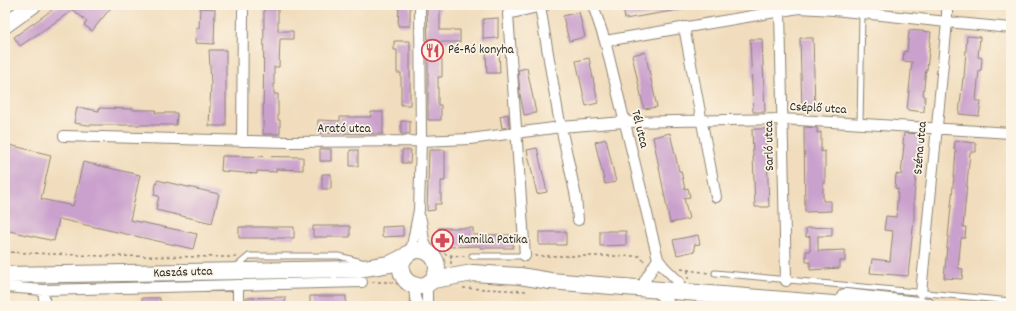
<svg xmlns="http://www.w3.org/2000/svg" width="1016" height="311" font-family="Dekko,sans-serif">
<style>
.building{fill:#caa1cd}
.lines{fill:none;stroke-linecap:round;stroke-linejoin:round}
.service-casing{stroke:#8e8474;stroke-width:7}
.minor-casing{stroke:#8e8474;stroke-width:12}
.primary-casing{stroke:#8e8474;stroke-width:18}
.path{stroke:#8e8474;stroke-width:1.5;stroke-dasharray:3 3;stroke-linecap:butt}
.service{stroke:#fff;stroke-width:5}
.minor{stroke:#fff;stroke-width:10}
.primary{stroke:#fff;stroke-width:16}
.labels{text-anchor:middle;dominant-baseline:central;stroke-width:3.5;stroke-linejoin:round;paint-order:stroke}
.poi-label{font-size:13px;fill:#2b2b2b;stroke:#fcf5e5;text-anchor:start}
.street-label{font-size:13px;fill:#2b2b2b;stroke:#fcf5e5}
</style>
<rect width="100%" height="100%" fill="#fcf5e5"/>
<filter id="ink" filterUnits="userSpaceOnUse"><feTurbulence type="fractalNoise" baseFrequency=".025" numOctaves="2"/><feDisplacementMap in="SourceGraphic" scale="8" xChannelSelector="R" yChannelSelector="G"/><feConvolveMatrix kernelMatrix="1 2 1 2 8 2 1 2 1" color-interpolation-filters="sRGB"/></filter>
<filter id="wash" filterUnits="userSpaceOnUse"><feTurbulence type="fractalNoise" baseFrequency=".012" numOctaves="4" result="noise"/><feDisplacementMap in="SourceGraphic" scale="16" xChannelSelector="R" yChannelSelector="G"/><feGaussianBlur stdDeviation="0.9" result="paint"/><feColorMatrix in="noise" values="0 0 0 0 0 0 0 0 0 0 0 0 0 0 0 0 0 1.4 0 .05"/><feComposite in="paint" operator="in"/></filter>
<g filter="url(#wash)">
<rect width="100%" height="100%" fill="#f1ddbd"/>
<g id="blocks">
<path class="building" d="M59 5H113L92 31 84 25 87 21 73 10 20 46 14 37Z
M399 5H410V26H398Z
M427 5H440V30H460V42H438V45H428Z
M639 5H684V9L625 19 623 8Z
M200 8 215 9 214 44 195 43 196 28H199Z
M264 9H278V31H293V39H280L279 67H274V94H278V120H280V134H263Z
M579 12 585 37 569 41 563 16Z
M498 18V38L483 39V19Z
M909 30 931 32 927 70 926 69 923 95 925 96 924 112 907 110 912 62 903 61 904 51 907 52Z
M967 36 980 37 978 57 982 58 981 70H979L976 101H981L979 116 959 114 963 78H964Z
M800 38H813L815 110 802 111Z
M750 39H762L765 112H753Z
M394 41H410V105H401V73H397V50H394Z
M209 50H226V126H209L211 84Z
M499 52 500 73H487L486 53Z
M645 52 657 107 644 109 632 55Z
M589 58 598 103 586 106 576 61Z
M428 59H442V77H438V105H441V120H428Z
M527 68 536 113 524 115 520 94 518 70Z
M77 107 99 111V108L134 109V110H156L155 113H177L176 125H88L74 123Z
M371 112H383V134L318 133V120L340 121V117H371Z
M508 114 509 127 502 128 500 116Z
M401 121H410V134H401Z
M804 127 817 128V133L821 132V152L825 151V183H823V201H831V211L805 212Z
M752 129H766L769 207H755Z
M670 133 679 171H681L685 189 688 188 690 197 684 198 689 219 670 223 653 137Z
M904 133 922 134 921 146H919L914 197V219L908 276 870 273 872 259 890 261 893 231 884 230 886 216 896 217 898 189 895 188 896 174 901 175 904 144H903Z
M606 139 616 182 605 184 595 142Z
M955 141 976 143V152H970L963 227H966L965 238H961L958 268 963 269 962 279 944 278 954 176 956 150H954Z
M5 144 51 155 41 199 73 206 83 162 140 175 130 220 197 234 193 249 59 219 54 241 5 230Z
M537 148 547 192 537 194 527 150Z
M320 149H331V161H320Z
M350 150H358V166H350Z
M402 150H411L410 163H402Z
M429 150H445V181H441V204H435V210L427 211Z
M222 156 303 157V170L276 169V172L257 171V174L221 171Z
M322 174H331V189H322Z
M157 180 219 194 212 223 156 210 159 196 154 195Z
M313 226H350V237H313Z
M403 226V236L382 237V227Z
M239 227H294V238H239Z
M832 227V236H818V251L845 250V261H840V268L810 270V262H806V251H810V236L806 237V228Z
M438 228H473V235H513V248H480V246L450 247Z
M600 231H626V245L600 246Z
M539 232H566V245H539Z
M698 235 700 244 694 245 695 251 677 255 673 240Z
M310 296H346V306H310Z
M285 297V306H247L246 298Z
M142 298H160V306H142Z"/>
</g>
</g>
<g filter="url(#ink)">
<use href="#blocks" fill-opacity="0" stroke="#8e8474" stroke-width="1"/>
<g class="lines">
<defs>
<path id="service" d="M860 124 862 13
M472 256H525
M236 267 249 256H339L365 263
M715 273 1011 301
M5 305 8 306"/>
<path id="minor" d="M593 5 605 41 658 259 664 267 679 282
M540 6 558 113 576 197 578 220
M780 11 786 281
M684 27 716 197
M605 41 799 8 834 10 947 22 1011 28
M64 136 288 142 421 141 470 139 561 127 624 122 782 119 1011 133
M242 141 243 11
M421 220 424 241 429 252
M411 251 419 210 421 141 420 5
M525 256 508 14 546 5
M645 280 658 259
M414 286 415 297 418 306
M5 287 43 290 362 282
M653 289 669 303V306
M43 290 45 306
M921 293 947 22V5
M713 298 730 306
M238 306V285
M427 306V285"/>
<path id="primary" d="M5 25 33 5
M401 268a18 18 0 1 1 36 0a18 18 0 1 1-36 0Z
M5 275 358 269 390 264 404 257
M433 280 473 273 520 276 550 281 857 306
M845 297 927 306"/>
</defs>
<use href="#service" class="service-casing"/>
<use href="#minor" class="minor-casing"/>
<use href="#primary" class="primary-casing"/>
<path class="path" d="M439 250C446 256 456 256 465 256
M5 252 103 256 237 257
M535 256H639L645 262
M451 264V255
M681 269 709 273
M688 270V279
M372 282H390L399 284 404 291
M463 288 527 291"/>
<use href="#service" class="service"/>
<use href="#minor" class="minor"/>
<use href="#primary" class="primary"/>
</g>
</g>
<defs>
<symbol id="restaurant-ring" viewBox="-11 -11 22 22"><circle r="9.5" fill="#fcf5e5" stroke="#d1495b" stroke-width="1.5"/><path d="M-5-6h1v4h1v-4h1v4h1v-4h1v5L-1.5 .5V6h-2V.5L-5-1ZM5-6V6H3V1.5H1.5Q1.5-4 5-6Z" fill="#d1495b"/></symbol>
<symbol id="pharmacy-ring" viewBox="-11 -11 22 22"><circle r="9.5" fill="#fcf5e5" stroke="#d1495b" stroke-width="1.5"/><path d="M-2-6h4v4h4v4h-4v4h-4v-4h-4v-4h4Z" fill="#d1495b"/></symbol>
</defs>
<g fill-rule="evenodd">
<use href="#restaurant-ring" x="420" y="38" width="25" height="25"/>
<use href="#pharmacy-ring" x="430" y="228" width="25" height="25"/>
</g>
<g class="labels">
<g class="poi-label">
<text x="448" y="50">Pé-Ró konyha</text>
<text x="458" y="240">Kamilla Patika</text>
</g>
<g class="street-label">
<text transform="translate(818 109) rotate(3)">Cséplő utca</text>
<text x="344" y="129">Arató utca</text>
<text transform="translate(639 129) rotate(76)">Tél utca</text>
<text transform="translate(770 146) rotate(-91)">Sarló utca</text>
<text transform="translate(921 148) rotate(-85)">Széna utca</text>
<text transform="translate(183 273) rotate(-2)">Kaszás utca</text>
</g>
</g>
<rect width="1016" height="311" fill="none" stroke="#fcf5e5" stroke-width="20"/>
</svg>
